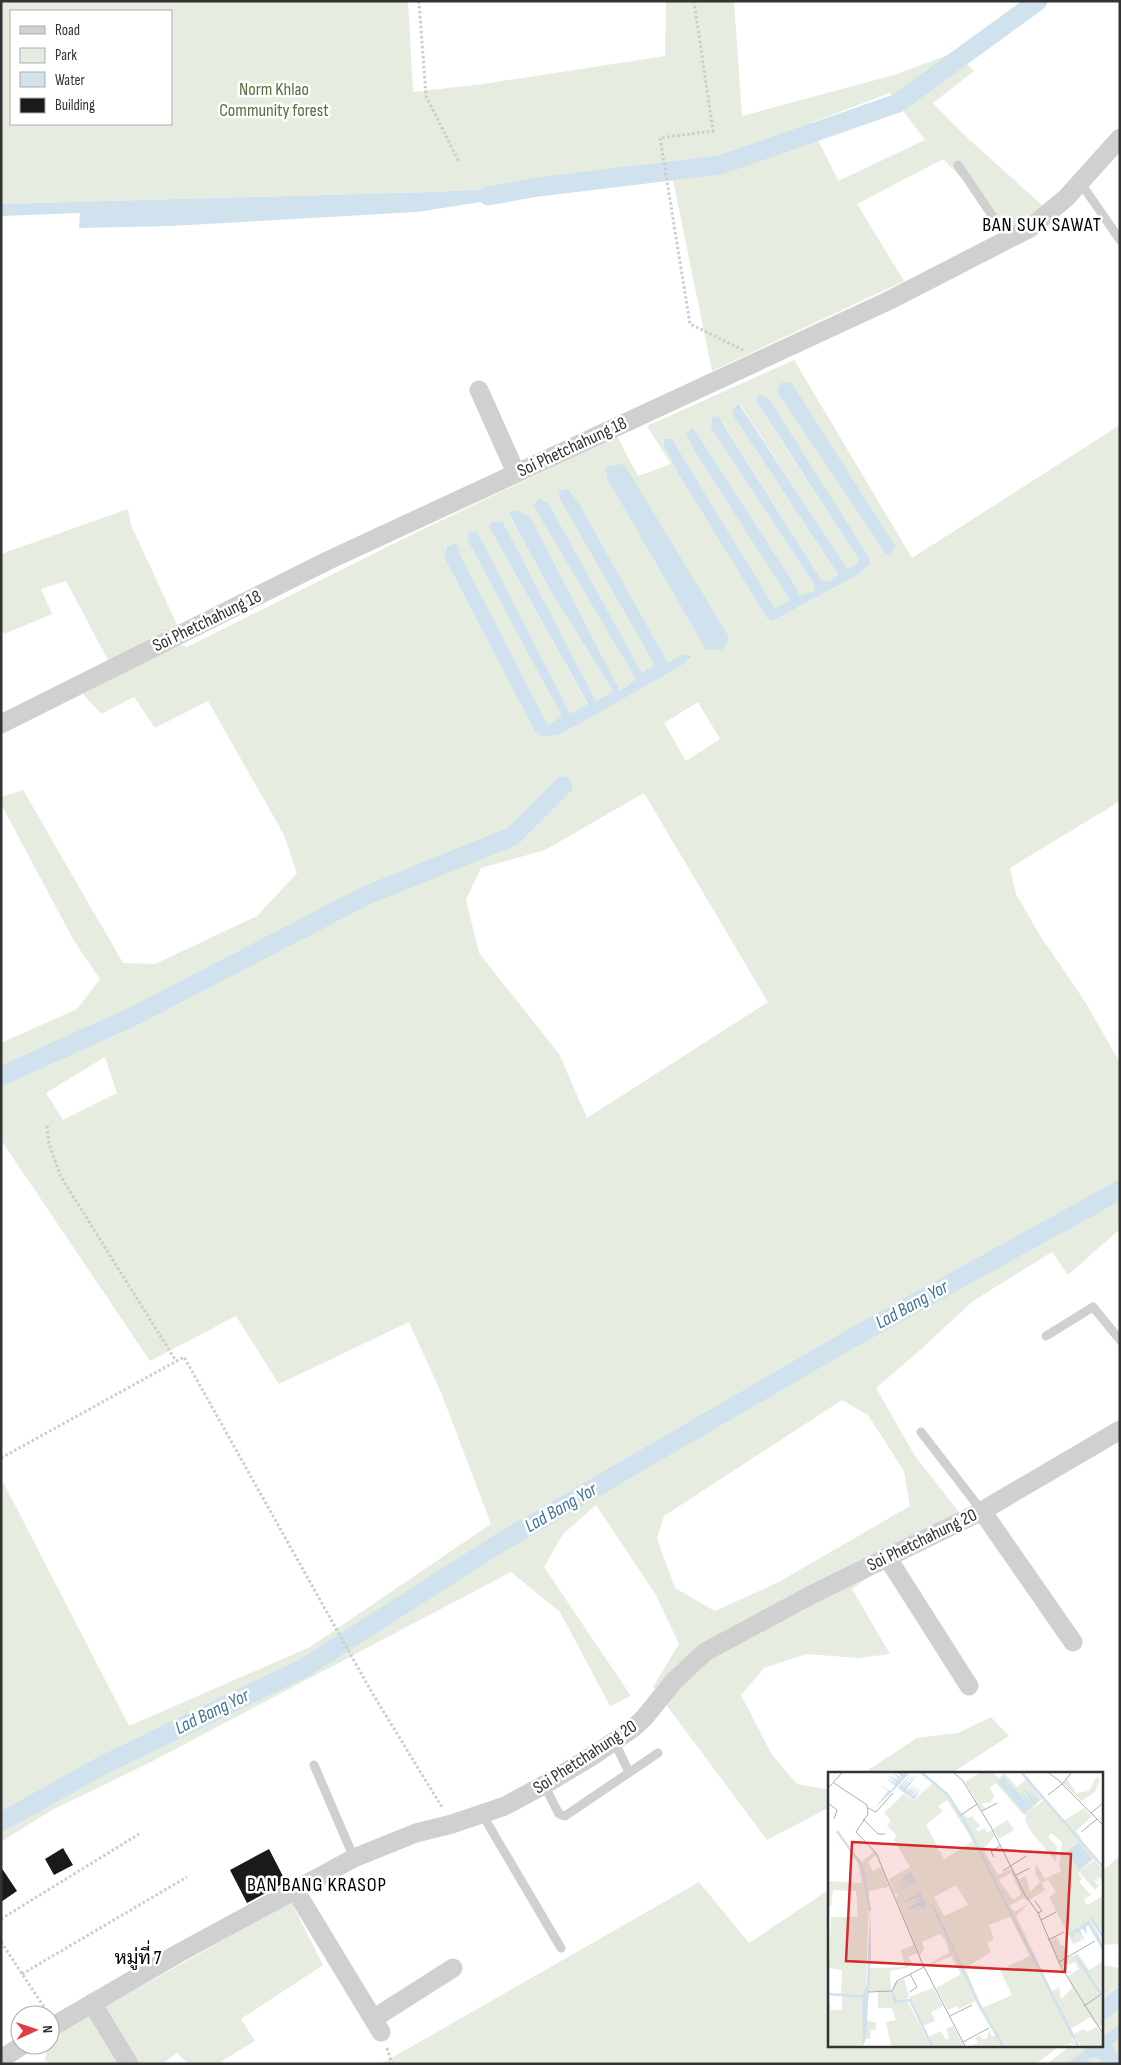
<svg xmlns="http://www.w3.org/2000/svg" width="1121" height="2065" font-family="'Sofia Sans Condensed',Sarabun,sans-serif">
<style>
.green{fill:#e6ecdf;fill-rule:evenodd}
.water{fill:#cfe2ee}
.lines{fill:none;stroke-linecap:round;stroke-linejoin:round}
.canal{stroke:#cfe2ee;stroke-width:19}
.building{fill:#1a1a1a}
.path{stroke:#cdcdcd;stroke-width:3;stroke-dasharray:2.5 2.5;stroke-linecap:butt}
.service{stroke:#d0d0d0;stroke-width:9}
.minor{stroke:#d0d0d0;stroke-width:19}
.labels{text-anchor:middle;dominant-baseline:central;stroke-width:5;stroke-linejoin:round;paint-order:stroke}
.park-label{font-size:18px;fill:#56703f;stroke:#fff}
.street-label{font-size:18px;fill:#333;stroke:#fff}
.water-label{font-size:19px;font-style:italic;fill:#3f7597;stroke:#fff}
.neighbourhood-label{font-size:19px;fill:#000;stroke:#fff}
.quarter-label{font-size:20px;letter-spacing:1px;fill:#000;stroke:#fff}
.inset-river{fill:none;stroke:#cfe2ee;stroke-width:2.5}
.inset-road{fill:none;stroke:#adadad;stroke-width:1}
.view{fill:#d62828;fill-opacity:0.15;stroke:#d62828;stroke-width:2.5}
.inset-edge{fill:none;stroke:#333;stroke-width:2.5}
</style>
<rect width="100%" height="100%" fill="#fff"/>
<path class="green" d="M1 1H408L413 92 483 84 665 56 666 1H734L742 116 894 75 956 52 974 71 933 103 961 132 1043 206 1012 230 943 159 857 204 904 281 712 371 673 180 429 192 1 204ZM11 11H171V124H11ZM890 93 925 140 838 181 810 123Z
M794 360 912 558 1120 425V801L1010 868 1016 894 1039 934 1086 1003 1120 1063V1229L1068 1275 1052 1252 973 1301 920 1350 876 1388 915 1456 959 1512 852 1589 890 1654 858 1658 806 1654 764 1668 741 1695 772 1755 797 1784 830 1790V1807L767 1840 653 1687 679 1644 656 1595 596 1505 563 1534 544 1567 631 1696 610 1706 560 1612 511 1572 149 1763 52 1810 1 1842V1478L129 1726 310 1647 491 1524 442 1395 409 1322 279 1384 236 1316 150 1361 1 1140V1043L77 1009 100 979 74 941 1 804V797L23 790 123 963 155 964 257 916 297 873 284 835 208 701 155 728 134 697 101 714 83 694 178 644 187 647 409 536 617 436 638 476 671 464 647 426ZM780 383 885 553 777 392ZM756 402 869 564 858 575 772 621 767 618 679 475 664 446 672 439 775 610 791 600 694 450 686 434 690 427 696 432 793 582 800 597 816 591 813 583 711 428 721 420 822 581H830L838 574 732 414 735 406 740 404 744 410 847 569 854 567 859 560ZM605 467 706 650 607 479ZM560 497 580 505 668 663 683 654 692 658 684 664 581 723 558 735 543 737 534 730 444 557 447 546 457 543 461 556 548 727 563 716 467 539 469 532 477 531 570 715 588 705 489 527 492 522H503L596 701 613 691 550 590 508 513 530 516 620 691 636 679 534 505 549 504 642 673 656 665ZM698 702 720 739 686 761 664 723ZM644 793 768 1002 587 1118 559 1054 479 953 466 900 481 868 545 850ZM105 1057 117 1093 63 1120 46 1093ZM842 1400 868 1415 904 1471 910 1506 777 1583 715 1611 675 1588 657 1539 664 1516Z
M128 509 131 525 178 627 108 660 66 581 41 589 52 614 4 634 1 628V554Z
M991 1717 1009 1736 950 1774H862L917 1738 958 1733Z
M1120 1856V1944L1102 1945V1871Z
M699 1882 749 1943 830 1889V2046H1059L1036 2064H381Z
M291 1902 323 1965 241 2019 255 2041 217 2064H189L177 2053 162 2064H48L45 2059 50 2038Z
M1102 1965 1120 1968V1987L1112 1990 1102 2004Z
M1120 2008V2064H1047L1070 2046H1102V2022Z"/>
<path class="water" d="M513 188 514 197 417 212 170 226 79 228 80 213 1 216V204L429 192Z
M791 382 895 546 890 556 885 553 777 392 780 383Z
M759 394 769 399 868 556 870 564 858 575 772 621 767 618 679 475 664 446V439H672L775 609 790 600 694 450 686 434 691 427 696 432 793 582 800 596 815 591 813 583 711 428 712 417 718 416 822 581H830L838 574 732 414 735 406 739 404 847 568 854 567 859 560 756 401Z
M624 464 729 637 724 649 706 650 607 479 605 467Z
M568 489 580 505 668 663 683 654 692 657 684 664 581 723 558 735 543 737 534 730 444 557 447 546 457 543 461 556 548 726 562 716 467 539 469 532 477 531 570 714 588 704 489 527 492 522H503L596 701 613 691 550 590 508 512 515 510 530 516 620 691 636 679 533 505 540 498 549 504 642 673 655 665 559 497V491Z
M1120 1987 1119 2009 1102 2022C1102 2006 1103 1994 1120 1987Z
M1120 2024V2038L1112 2044 1114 2050 1120 2057V2064H1103L1096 2057 1088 2059 1086 2064H1067L1090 2046H1102V2037Z"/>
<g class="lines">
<path class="canal" d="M488 196 538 187 720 165 898 103 1038 1
M1 1076 132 1017 365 896 513 836 563 786
M1 1822 105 1764 304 1668 498 1544 854 1337 1120 1190"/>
</g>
<path class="building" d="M63 1848 73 1865 54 1875 45 1859Z
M269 1849 286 1882 247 1903 230 1870Z
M1 1867 17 1891 1 1902Z"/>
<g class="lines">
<path class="path" d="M419 1 426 96 459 162
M694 1 713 131 660 138 690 324 743 350
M47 1126 49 1144 61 1177 176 1361
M1 1458 184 1357 371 1691 443 1809
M1 1919 139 1834
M1 1942 46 2010
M22 1974 187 1877
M387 2048 392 2064"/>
<path class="service" d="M958 165 1008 239
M1080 182 1120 240
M1046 1336 1093 1307 1120 1340
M921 1432 982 1511
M614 1741 629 1772
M314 1765 354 1858
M544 1785 559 1814 565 1816 658 1753
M482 1814 561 1948"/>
<path class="minor" d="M479 390 516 473
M1 724 327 561 888 301 1030 228 1066 198 1120 138
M982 1511 1073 1642
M887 1557 969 1686
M295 1890 381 2032
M92 2003 129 2064
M373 2019 453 1968
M50 2028 179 1953 354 1858 416 1833 452 1824 505 1806 544 1785 594 1755 632 1729 644 1718 674 1681 705 1652 813 1594 982 1511 1120 1430
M1 2059 23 2045"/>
</g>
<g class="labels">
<g class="park-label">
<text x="274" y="89">Norm Khlao<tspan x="274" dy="21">Community forest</tspan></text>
</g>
<g class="street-label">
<text transform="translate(572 447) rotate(-25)">Soi Phetchahung 18</text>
<text transform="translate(207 621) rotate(-26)">Soi Phetchahung 18</text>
<text transform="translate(922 1540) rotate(-26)">Soi Phetchahung 20</text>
<text transform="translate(585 1757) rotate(-33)">Soi Phetchahung 20</text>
</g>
<g class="water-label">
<text transform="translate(912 1305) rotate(-29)">Lad Bang Yor</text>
<text transform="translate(561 1508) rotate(-30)">Lad Bang Yor</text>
<text transform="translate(212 1712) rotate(-26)">Lad Bang Yor</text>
</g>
<g class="neighbourhood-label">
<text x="138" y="1958">หมู่ที่ 7</text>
</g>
<g class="quarter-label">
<text x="1042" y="225">BAN SUK SAWAT</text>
<text x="317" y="1885">BAN BANG KRASOP</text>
</g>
</g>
<g transform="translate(828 1772)">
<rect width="275" height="275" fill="#fff"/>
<path d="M152 1H165L171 6 176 1 189 15 199 7 215 26 200 41 217 27 235 49 256 36 264 44 248 59 253 66 235 81 251 68 266 87 250 101 254 107 251 110 263 123 256 127 259 133 273 125 275 127V163L266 149 262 146 275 172 262 150 246 162 250 160 254 168 245 172 221 125 228 120 220 108 214 111 217 118 200 129 196 126 181 134 187 140 201 131 188 144 224 219 231 215 233 228 244 216 240 204 251 197 247 190 234 195 221 169 228 165 233 174 236 173 239 186 250 182 261 198 275 189V220L272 222 275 227V252L271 255 262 245 243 257 246 262 256 257 259 260 269 255 275 264V274H253L246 264 244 267 248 274 243 271 240 272 244 274H144L150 271 147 266 152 263 154 267H159L161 258 164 265 167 263 147 229 131 237 129 234 120 238 108 216 133 202 123 184 103 193 102 191 121 181 117 167 112 162 94 170 96 176 92 184 68 126 71 121 67 123 61 107 82 95 66 68 69 64 59 54 63 48 56 41 76 22 86 29 107 9 133 40 140 46 144 44 152 54 148 57 150 60 156 56 159 61 164 58 167 64 155 77 170 103 184 96 191 107 198 104 202 120 212 110 207 101 208 92 217 107 233 99 231 93 234 70 223 61 220 65 229 74 228 90 201 57 197 47 199 42 196 43 186 32 168 11 162 16 166 24 163 30 153 32 157 36 154 38 137 10ZM119 28 145 69 116 87 98 53 115 39 110 34ZM183 101 193 122 185 128 171 108ZM128 113 140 133 116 144 106 125ZM92 120 99 135 80 145 98 135 77 142 97 132 77 140 96 130 94 125 75 135 92 123 73 132ZM182 145 202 184 172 198 184 223 154 236 137 196 163 180 159 171 166 167 161 153ZM268 5 272 7 267 20 253 29 235 11 239 7 248 21 261 19ZM179 48 186 58 171 67 165 57ZM46 79 48 83 40 90 45 99 53 95 61 115 41 119 38 219 34 224 13 222 14 198 1 196 3 145H30L28 119 5 118 3 134H0V109L34 111 29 88 31 86 34 90ZM267 88 275 99 274 108 268 104 272 110 267 105 271 111 264 106 270 113 275 109 267 118 251 100ZM86 173 89 181 80 185 85 192 78 196 62 199 63 219H40L41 196 77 195 73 178ZM76 207 81 225 105 216 115 234 103 240 107 249 95 254 81 225 78 227 103 274H63L58 250 68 248 64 236H50V220L65 219 66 211ZM0 222 3 238H14V224L36 226 35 274H0ZM38 248 48 251V258H43L42 267H38ZM125 254 136 274H105L101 264 113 259 118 268 121 266 118 257Z" fill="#e6ecdf" fill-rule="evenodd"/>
<path d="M65 1 74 6 70 1H81L71 13 47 36 60 19 51 12 62 19 65 16 55 10 65 16 67 14 58 6 70 12 58 3 72 10 60 2 72 8ZM84 1 72 17 88 1 74 18 88 4 77 20 87 12 79 21 89 14 81 23 91 15 83 25 93 17 86 27 101 14 86 28 70 16ZM175 4 202 34 191 18 205 32 194 16 208 29 195 15 209 28 199 14 211 28 196 41 170 10ZM251 71 264 87 251 98 238 80ZM83 100 88 111 68 121 87 110 67 118 86 107 66 116 84 105 65 113 82 101 64 110ZM92 119 99 135 79 144 98 135 77 142 97 133 76 140 95 128 75 138 95 127 74 134 93 125 73 132ZM42 135 43 182 38 267 35 274 34 224 39 212ZM261 149 272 166 275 179 260 153 258 155 259 163 255 157 252 158 257 170 250 160 246 162V169L241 161Z" fill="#cfe2ee"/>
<path class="inset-river" d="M94 1 120 23 137 50 250 274M194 1 275 95M9 59 34 94 42 139M105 134 150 230 175 274M263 146 275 165M248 184 272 221M0 222 38 225M65 222 68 230 82 228 104 274"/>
<path class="inset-road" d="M126 1 135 9 163 55 197 123 210 141 232 193 275 262M221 1 234 11M243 1 234 12 275 53M6 11 39 33 40 42 28 60 48 81 95 193 137 274M0 16 14 1M220 23 234 12M0 31 9 38 6 47M40 36 48 40 65 21M154 39 169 31M263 41 275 31M133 43 149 32M35 47 50 62H57M253 60 269 47M166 85 163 80 173 73M175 99 198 84M188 103 202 96M207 129 214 139 210 141M213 148 228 140M220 168 236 160M231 190 267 169M40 220 64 219 69 209 96 195M82 220 89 215 82 202M256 234 275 221M122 244 144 233M135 270 161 256"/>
<path class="view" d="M24 70 243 82 237 200 18 189Z"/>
<rect width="275" height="275" class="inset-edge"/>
</g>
<rect width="1121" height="2065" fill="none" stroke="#333333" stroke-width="5"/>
<rect x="10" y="10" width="162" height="115" fill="#ffffff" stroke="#adadad"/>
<rect x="20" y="26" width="25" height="8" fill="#d0d0d0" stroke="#adadad"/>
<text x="55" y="35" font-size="15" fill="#333333">Road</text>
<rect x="20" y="48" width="25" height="15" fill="#e6ecdf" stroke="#adadad"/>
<text x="55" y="60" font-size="15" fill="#333333">Park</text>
<rect x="20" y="72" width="25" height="15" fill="#cfe2ee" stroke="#adadad"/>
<text x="55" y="85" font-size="15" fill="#333333">Water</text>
<rect x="20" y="98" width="25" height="15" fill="#1a1a1a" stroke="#adadad"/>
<text x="55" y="110" font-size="15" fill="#333333">Building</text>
<g transform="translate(35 2030) rotate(87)"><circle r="24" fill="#ffffff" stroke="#adadad"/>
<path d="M0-4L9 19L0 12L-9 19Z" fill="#e63946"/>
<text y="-8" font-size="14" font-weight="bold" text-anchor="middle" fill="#333333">N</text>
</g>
</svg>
